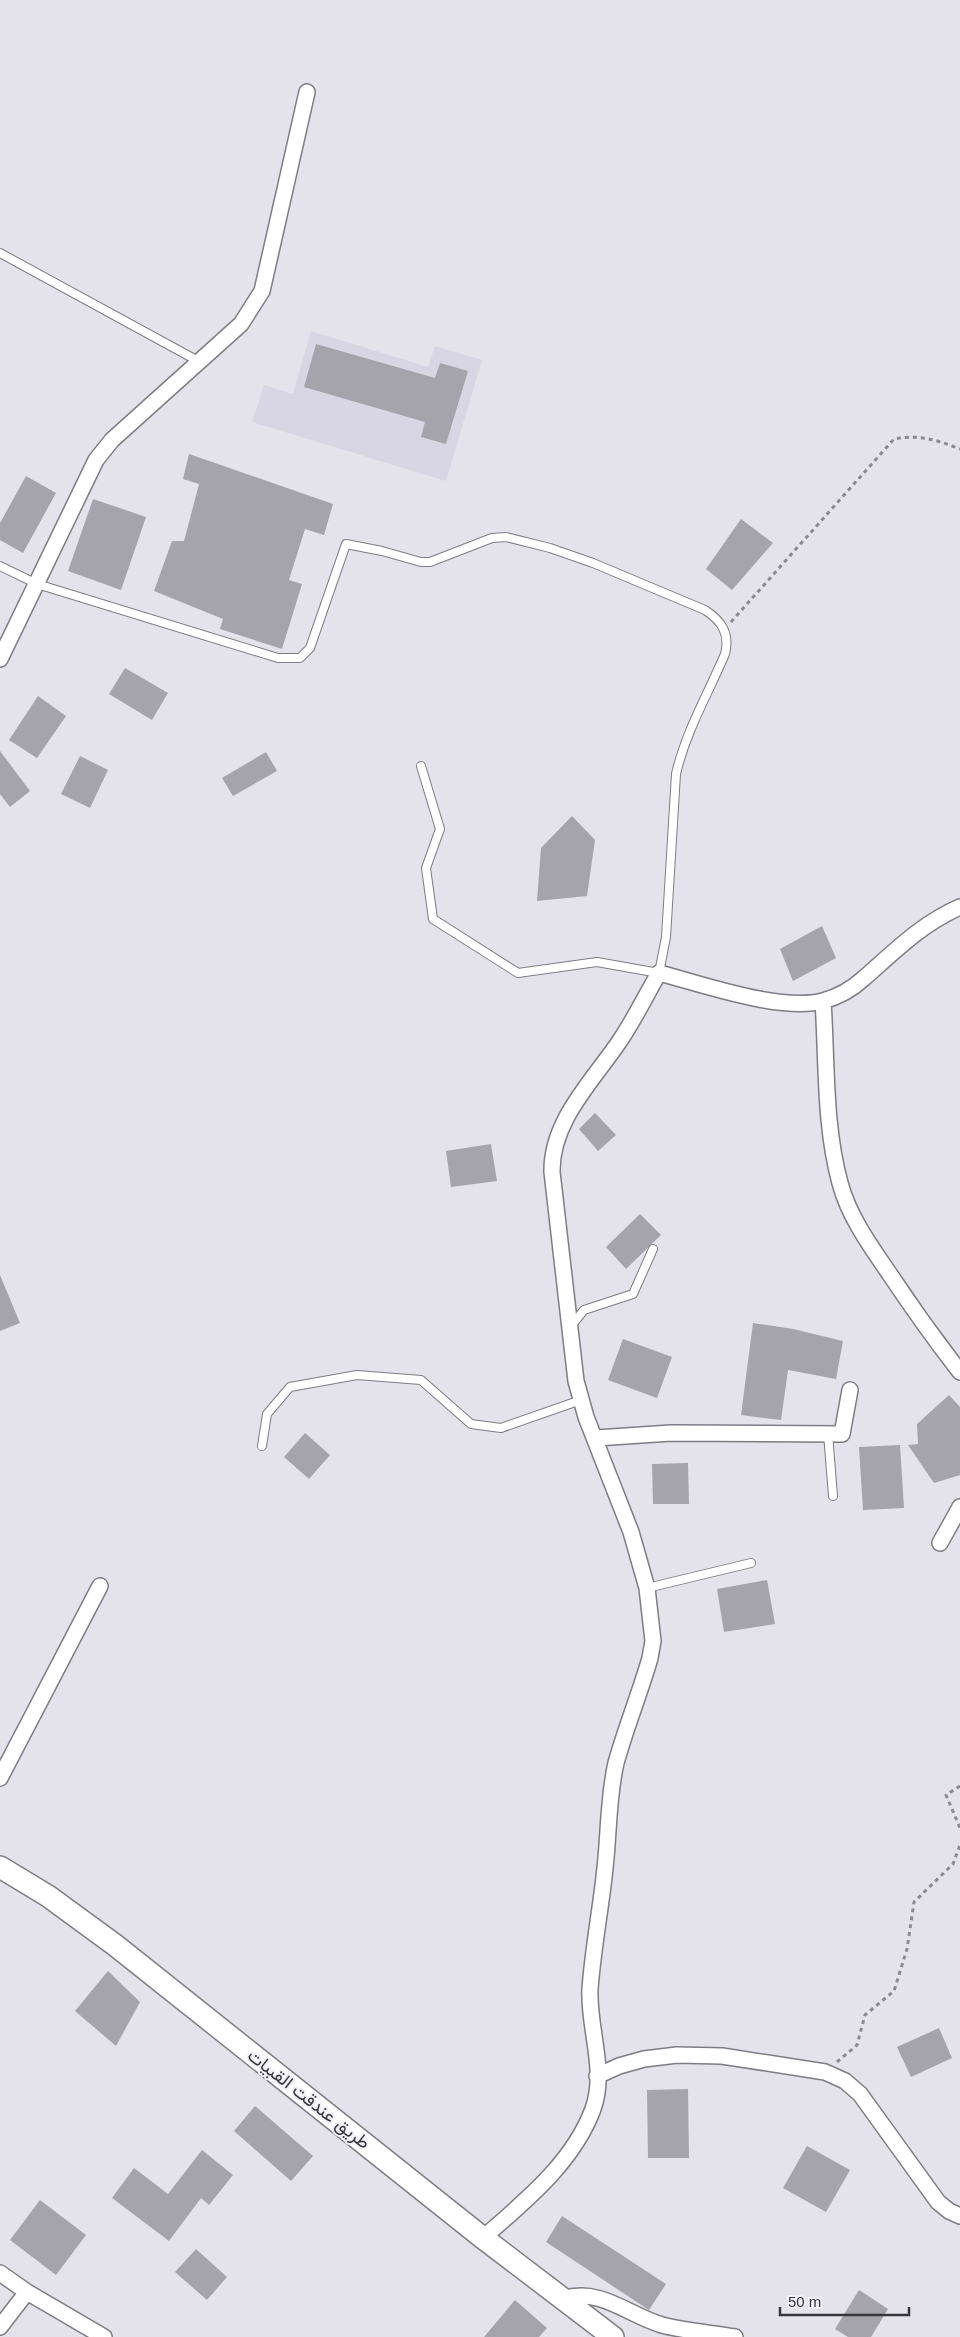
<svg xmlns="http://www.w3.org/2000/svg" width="960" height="2337" font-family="Helvetica,Vazirmatn,sans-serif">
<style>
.built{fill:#d8d5e4}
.building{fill:#a5a3ab}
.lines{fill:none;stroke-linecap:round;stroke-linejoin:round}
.lane-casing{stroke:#7e7c84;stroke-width:10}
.street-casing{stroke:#7e7c84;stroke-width:18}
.secondary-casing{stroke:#7e7c84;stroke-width:24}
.path{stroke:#8c8a91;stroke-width:3;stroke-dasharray:4 4;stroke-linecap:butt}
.lane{stroke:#fff;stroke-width:8}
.street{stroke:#fff;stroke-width:15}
.secondary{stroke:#fff;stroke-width:21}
.labels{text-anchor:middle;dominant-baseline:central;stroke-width:4;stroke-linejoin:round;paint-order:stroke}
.street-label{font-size:18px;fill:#363539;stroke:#f1eff8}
</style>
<rect width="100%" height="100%" fill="#e4e2eb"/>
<path class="built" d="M311 331 428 367 435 346 482 360 446 481 252 422 264 385 293 394Z"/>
<path class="building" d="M316 344 435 378 440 363 468 371 446 444 421 437 425 422 304 387Z
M189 454 333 504 324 535 305 529 289 580 302 584 282 649 220 629 223 619 154 591 172 541H184L199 484 183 479Z
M26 476 56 493 23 553 0 540V523Z
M93 499 146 517 121 590 68 571Z
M741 519 773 543 732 590 706 569Z
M125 668 168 693 152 720 109 694Z
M38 696 66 716 37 758 9 740Z
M0 751 30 791 10 807 0 794Z
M266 752 277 771 233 796 222 778Z
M80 756 108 770 90 808 61 794Z
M572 816 595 840 587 896 537 901 541 848Z
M822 926 836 958 793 981 780 949Z
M595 1113 616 1135 598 1151 579 1129Z
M491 1144 497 1181 451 1187 446 1151Z
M640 1214 661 1235 626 1269 606 1247Z
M0 1275 20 1323 0 1331Z
M753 1323 793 1329 843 1341 836 1379 788 1370 781 1420 741 1415Z
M623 1339 672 1357 657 1398 608 1380Z
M949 1395 960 1407V1475L934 1483 908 1445 918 1444 917 1424Z
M305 1433 330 1455 309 1479 284 1457Z
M900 1445 904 1508 863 1510 859 1447Z
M688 1463 689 1504H653L652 1464Z
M767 1580 775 1624 724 1632 717 1589Z
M108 1971 140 2002 116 2046 75 2011Z
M939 2028 952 2058 911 2077 897 2047Z
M688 2089 689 2158H648L647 2090Z
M255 2106 313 2156 291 2181 234 2131Z
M807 2146 850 2170 826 2212 783 2188Z
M202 2150 233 2175 209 2205 201 2198 169 2241 112 2198 134 2168 168 2194Z
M40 2200 86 2235 56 2275 10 2240Z
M562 2216 666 2284 649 2310 546 2242Z
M196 2249 227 2277 207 2300 175 2272Z
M859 2290 888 2309 871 2337H848L835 2329Z
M515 2300 547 2328 539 2337H484Z"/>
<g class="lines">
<defs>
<path id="lane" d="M0 253 200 362
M0 566 37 584 278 658H300L310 648 346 544 382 551 421 562H430L492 538 506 537 550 548 593 563 705 610C722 621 730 634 725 654 708 694 686 731 676 774L666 937 659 973 597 962 518 973 433 919 426 868 440 829 421 766
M571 1326 584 1310 633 1294 653 1249
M828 1434 833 1496
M262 1446 267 1414 290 1387 357 1375 421 1380 471 1424 501 1428 581 1400
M647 1588 751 1563"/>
<path id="street" d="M0 659 96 460 112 440 241 324 262 291 307 92
M823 1001C827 1060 824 1125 840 1183 849 1217 871 1247 891 1276 913 1309 936 1341 960 1372
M596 1438 671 1433 842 1434 850 1390
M940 1543 960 1507
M0 1778 100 1586
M597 2076 619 2066 644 2059 677 2055 722 2056 825 2072 845 2081 860 2094 938 2202 949 2211 960 2216
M483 2238C525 2201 573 2163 593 2109 607 2070 588 2028 590 1989 593 1948 601 1908 605 1868 609 1833 608 1797 616 1763 626 1727 640 1693 650 1658L653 1641 647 1588 631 1532 586 1417 576 1381 552 1172C551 1120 594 1080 621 1039 635 1018 646 995 659 973 702 984 780 1012 823 1001 837 997 852 989 863 979 894 952 921 924 960 907
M0 2273 27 2292 104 2337
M563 2299C600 2287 628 2315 662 2325 685 2331 711 2333 735 2337
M0 2327 27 2292"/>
<path id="secondary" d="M0 1867 48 1896 115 1945 483 2238 613 2337"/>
</defs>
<use href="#lane" class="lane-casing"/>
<use href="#street" class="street-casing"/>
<use href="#secondary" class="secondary-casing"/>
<path class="path" d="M731 622 894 439C919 434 937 440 960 449
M960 1786 946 1795 960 1828
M837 2062 857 2045 865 2015 894 1991 907 1949 914 1902 953 1864 960 1845"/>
<use href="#lane" class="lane"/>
<use href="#street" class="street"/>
<use href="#secondary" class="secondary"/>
</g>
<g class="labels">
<g class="street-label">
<text transform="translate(309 2099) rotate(38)">طريق عندقت القبيات</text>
</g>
</g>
<path d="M780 2307v8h129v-8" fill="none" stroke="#363539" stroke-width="2.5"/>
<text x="788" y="2307" font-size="15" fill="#363539" stroke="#f1eff8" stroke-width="4" paint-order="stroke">50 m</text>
</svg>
